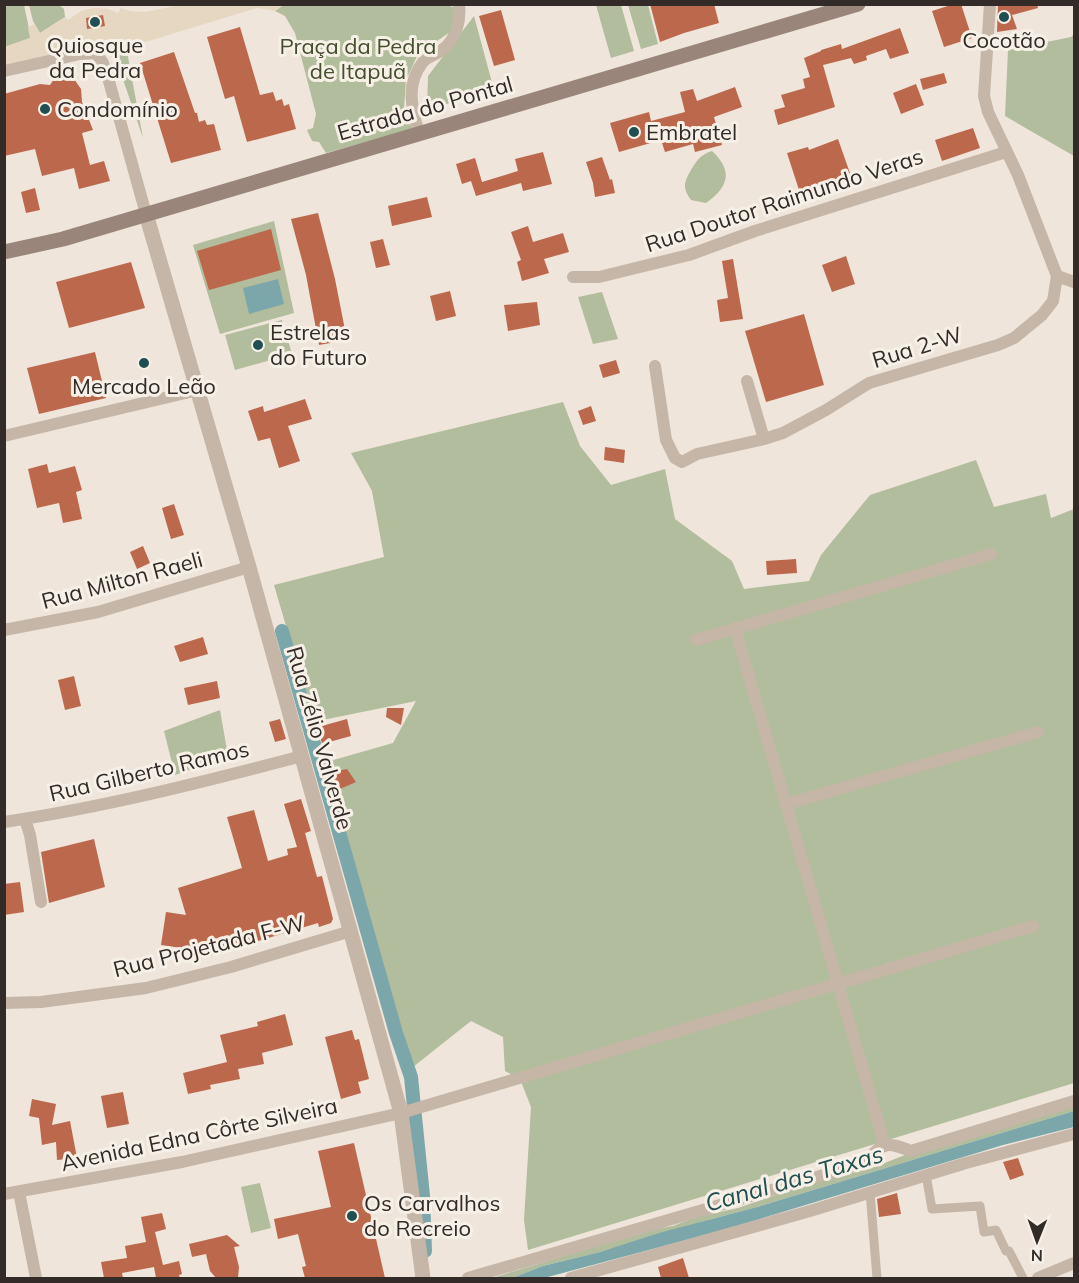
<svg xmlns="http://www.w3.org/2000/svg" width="1079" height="1283" font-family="Mulish,sans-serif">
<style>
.green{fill:#b1bd9c}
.plaza{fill:#e6d7c2}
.water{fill:#7ca7aa}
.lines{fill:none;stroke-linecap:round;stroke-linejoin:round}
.canal{stroke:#7ca7aa;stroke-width:14}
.building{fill:#bc684c}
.pedestrian{stroke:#c6b6a7;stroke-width:9}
.minor{stroke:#c6b6a7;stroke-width:12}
.tertiary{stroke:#c6b6a7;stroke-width:15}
.secondary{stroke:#998579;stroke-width:15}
.poi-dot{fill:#204e51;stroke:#f7f0e6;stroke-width:2}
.labels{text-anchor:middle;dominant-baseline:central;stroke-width:6;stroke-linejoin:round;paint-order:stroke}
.poi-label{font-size:22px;fill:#332b27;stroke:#f7f0e6;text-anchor:start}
.park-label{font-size:22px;fill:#434f2d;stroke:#f7f0e6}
.street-label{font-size:22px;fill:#332b27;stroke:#f7f0e6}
.water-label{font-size:24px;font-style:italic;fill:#204e51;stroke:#f7f0e6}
</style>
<rect width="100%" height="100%" fill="#efe5da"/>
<path class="green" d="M284 4H443L456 8 453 30 418 54 406 80 404 108 412 129 326 153 319 142 312 141 307 130 313 128 316 114 295 33 285 16 275 11Z
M4 5H24L31 38 5 47Z
M29 5H59L64 9 65 17 40 33 33 21Z
M596 5H621L634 51 611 58Z
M628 5H648L658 44 641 49Z
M474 16 494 90 427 110 428 76Z
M1074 34V156L1005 116 1008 50 1071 37Z
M127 52 143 138 114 53Z
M712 151C734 172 728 187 706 203L691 200C682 188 684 182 691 170 697 160 700 155 712 151Z
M274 221 294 313 220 334 193 245Z
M602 292 618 339 593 344 578 297Z
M282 320 292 354 235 370 225 335Z
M563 402 580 446 611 485 665 469 675 519 732 561 744 589 809 581 821 555 870 495 976 460 994 507 1046 494 1051 518 1074 509V1083L528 1250 524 1220 531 1107 520 1079 505 1071 503 1037 471 1021 413 1067 323 763 393 743 416 701 303 724 276 630 286 626 274 585 384 557 372 491 351 453Z
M220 710 228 756 175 775 164 731Z
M1074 1106V1111L757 1207 708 1220 600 1252 543 1266 512 1278H492L649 1230 673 1226 696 1217 738 1208 813 1182 869 1169 905 1155Z
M260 1183 271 1228 251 1233 241 1187Z"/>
<path class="plaza" d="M180 5H284L275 11 257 8 129 47 119 48 116 39 89 42V48L5 67 4 47 30 38 28 28 34 24 40 33 65 17 68 20 81 11 94 8 108 9 118 13 121 8 130 11 145 12Z"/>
<path class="water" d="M278 279 284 304 249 314 243 288Z
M1074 1111V1127L1003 1145 720 1231 544 1278H512L543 1266 600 1252 659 1233 757 1207Z"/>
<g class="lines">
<path class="canal" d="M282 631 396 1033 411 1077 423 1196 425 1251"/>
</g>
<path class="building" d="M650 4H714L719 23 684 33 660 42Z
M954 4H961L972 38 944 47 932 11Z
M998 4H1037L1038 8 1012 15 1017 29 997 32Z
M501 10 515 60 494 66 479 16Z
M103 15 105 26 87 29 86 18Z
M240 27 260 95 273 92 276 101 282 99 284 106 289 104 296 129 247 142 234 96 225 99 207 37Z
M900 28 909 53 890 59 886 49 866 56 867 60 854 64 851 58 823 65 835 107 778 125 774 110 785 107 781 95 805 88 803 79 810 77 804 58 821 51V50L841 44 842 49Z
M174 52 195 113H197L199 122 205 120 207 125 214 124 221 150 171 163 140 63Z
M944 73 947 83 923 90 920 79Z
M72 76 81 89 82 102 93 130 82 133 90 165 104 161 110 181 79 189 74 168 42 176 35 149 4 156V94L40 84 50 85 54 79Z
M916 84 924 105 901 114 893 93Z
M735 87 742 107 714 117 722 145 695 152 693 144 665 152 661 140 619 152 610 123 649 112 651 121 685 112 680 92 693 89 697 101Z
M973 128 980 148 942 161 935 140Z
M838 139 851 176 822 186 824 190 801 196 787 153 808 147 809 150Z
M543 152 552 184 523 191 521 183 476 196 471 181 462 184 456 164 475 158 482 182 518 171 515 159Z
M602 157 610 180 612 179 615 193 595 197 593 183 586 162Z
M35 188 40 210 26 213 21 192Z
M427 197 432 217 392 226 388 206Z
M318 213 335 279 347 340 319 345 306 275 291 219Z
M528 226 533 242 563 233 569 252 544 259 549 273 522 281 517 262 521 260 511 232Z
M271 229 281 270 209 290 197 251Z
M383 239 390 265 376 268 370 242Z
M846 256 855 284 832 292 822 265Z
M733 259 743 319 720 322 717 300 728 298 722 261Z
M131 262 145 308 69 328 56 282Z
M450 291 456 316 436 321 430 296Z
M537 302 540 325 508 331 504 305Z
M804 314 824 385 766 402 745 331Z
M95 352 106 398 39 414 27 368Z
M616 360 620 373 603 378 599 365Z
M305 399 312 419 288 426 300 461 279 468 270 438 258 441 248 411 263 406 264 412Z
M591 406 596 421 583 425 578 411Z
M605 447 625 450 624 463 604 460Z
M47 464 49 473 75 466 82 490 76 492 82 519 63 523 59 503 37 508 28 469Z
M174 504 184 535 171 539 162 508Z
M143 546 150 563 137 569 130 552Z
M796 559 797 573 767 575 766 561Z
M203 637 208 654 180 662 174 646Z
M74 676 81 706 65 710 58 680Z
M217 681 220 698 188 705 184 688Z
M387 708H404L401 725 386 717Z
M280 719 286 739 275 742 269 722Z
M347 719 351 736 322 744 318 727Z
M347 769 356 782 340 789 332 772Z
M301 799 311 831 305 833 317 877 322 876 333 919 331 923 319 927 318 923 199 959 196 950 161 945 166 912 186 915 178 888 242 868 227 817 254 810 268 861 288 855 287 849 297 847 284 804Z
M94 839 105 887 49 903 41 852Z
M20 882 24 912 4 915V884Z
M285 1014 293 1045 262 1053 264 1064 238 1069 240 1079 210 1085 211 1089 188 1094 183 1073 227 1062 220 1035 258 1026 257 1022Z
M352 1030 355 1040 359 1039 369 1079 358 1082 361 1093 341 1099 325 1037Z
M123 1092 129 1124 107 1128 101 1096Z
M32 1099 56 1104 52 1125 70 1121 77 1158 57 1160 56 1142 42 1145 39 1118 29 1116Z
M354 1143 385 1278H305L302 1267 306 1266 298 1234 278 1239 274 1219 331 1207 318 1151Z
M1018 1158 1024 1175 1010 1180 1003 1162Z
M897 1193 901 1214 879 1217 877 1199Z
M162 1213 166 1229 155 1232 163 1265 179 1261 182 1274 179 1275 180 1278H156L154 1267 122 1273 123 1278H104L101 1262 127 1258 125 1246 146 1242 141 1217Z
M227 1235 240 1246 234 1247 239 1267 238 1278H216L210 1271 206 1254 192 1257 189 1244Z
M683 1258 689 1278H661L658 1267Z"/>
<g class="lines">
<path class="pedestrian" d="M926 1175 932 1209 980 1206 984 1232 996 1230 1006 1251H1009L1023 1278
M870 1192 877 1278"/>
<path class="minor" d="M4 71 80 54 96 53 103 63 107 74 146 214
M419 133C412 110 405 84 423 62 427 57 436 55 442 50 456 40 461 21 459 4
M1057 276 1074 282
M573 277H599L689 255 755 231 1006 152
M655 366 666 440 675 458 682 462 697 454 764 439
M747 381 764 439 783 433 826 410 869 383 998 345 1014 338 1042 315 1053 301 1057 276 1018 175 988 112 984 96 990 4
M4 436 198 390
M735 628 885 1146
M4 630 98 612 249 567
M696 640 991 554
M786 804 1038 732
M25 819 30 835 41 902
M4 822C105 807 203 782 302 756
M4 1003 41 1002 146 988 231 967 351 931
M19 1192 36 1278
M4 1194 182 1162 401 1113 1033 926
M468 1278 865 1163C883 1142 885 1141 911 1151L1074 1101
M571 1278 810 1211 966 1163 1074 1134
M1038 1278 1074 1263"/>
<path class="tertiary" d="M146 214 249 567 401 1113 423 1278"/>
<path class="secondary" d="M4 252 63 239 858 4"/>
</g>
<g class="poi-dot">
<circle cx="1004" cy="17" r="6"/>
<circle cx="95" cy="22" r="6"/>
<circle cx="45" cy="109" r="6"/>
<circle cx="634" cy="132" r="6"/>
<circle cx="258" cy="345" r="6"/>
<circle cx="144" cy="363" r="6"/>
<circle cx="352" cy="1216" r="6"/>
</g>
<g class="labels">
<g class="poi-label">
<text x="1004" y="40" text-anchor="middle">Cocotão</text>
<text x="95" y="45" text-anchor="middle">Quiosque<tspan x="95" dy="25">da Pedra</tspan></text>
<text x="57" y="109">Condomínio</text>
<text x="646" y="132">Embratel</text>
<text x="270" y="332">Estrelas<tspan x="270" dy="25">do Futuro</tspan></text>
<text x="144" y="386" text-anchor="middle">Mercado Leão</text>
<text x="364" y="1203">Os Carvalhos<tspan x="364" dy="25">do Recreio</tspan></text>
</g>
<g class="park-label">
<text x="358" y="46">Praça da Pedra<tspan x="358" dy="25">de Itapuã</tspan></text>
</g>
<g class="street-label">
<text transform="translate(425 108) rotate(-16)">Estrada do Pontal</text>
<text transform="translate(784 200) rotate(-18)">Rua Doutor Raimundo Veras</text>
<text transform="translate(917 347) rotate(-17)">Rua 2-W</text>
<text transform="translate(122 580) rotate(-15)">Rua Milton Raeli</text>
<text transform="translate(320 738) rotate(74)">Rua Zélio Valverde</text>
<text transform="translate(149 771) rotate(-13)">Rua Gilberto Ramos</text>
<text transform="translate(209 946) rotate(-14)">Rua Projetada F-W</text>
<text transform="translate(199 1134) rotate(-12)">Avenida Edna Côrte Silveira</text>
</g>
<g class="water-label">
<text transform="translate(794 1178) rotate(-16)">Canal das Taxas</text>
</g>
</g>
<rect width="1079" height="1283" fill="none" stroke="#332b27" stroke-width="12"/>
<g transform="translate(1037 1241) rotate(181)" stroke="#f7f0e6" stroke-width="4.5" paint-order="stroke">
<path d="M0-4.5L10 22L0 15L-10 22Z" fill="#332b27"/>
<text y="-9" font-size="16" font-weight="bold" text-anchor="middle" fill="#332b27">N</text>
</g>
</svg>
